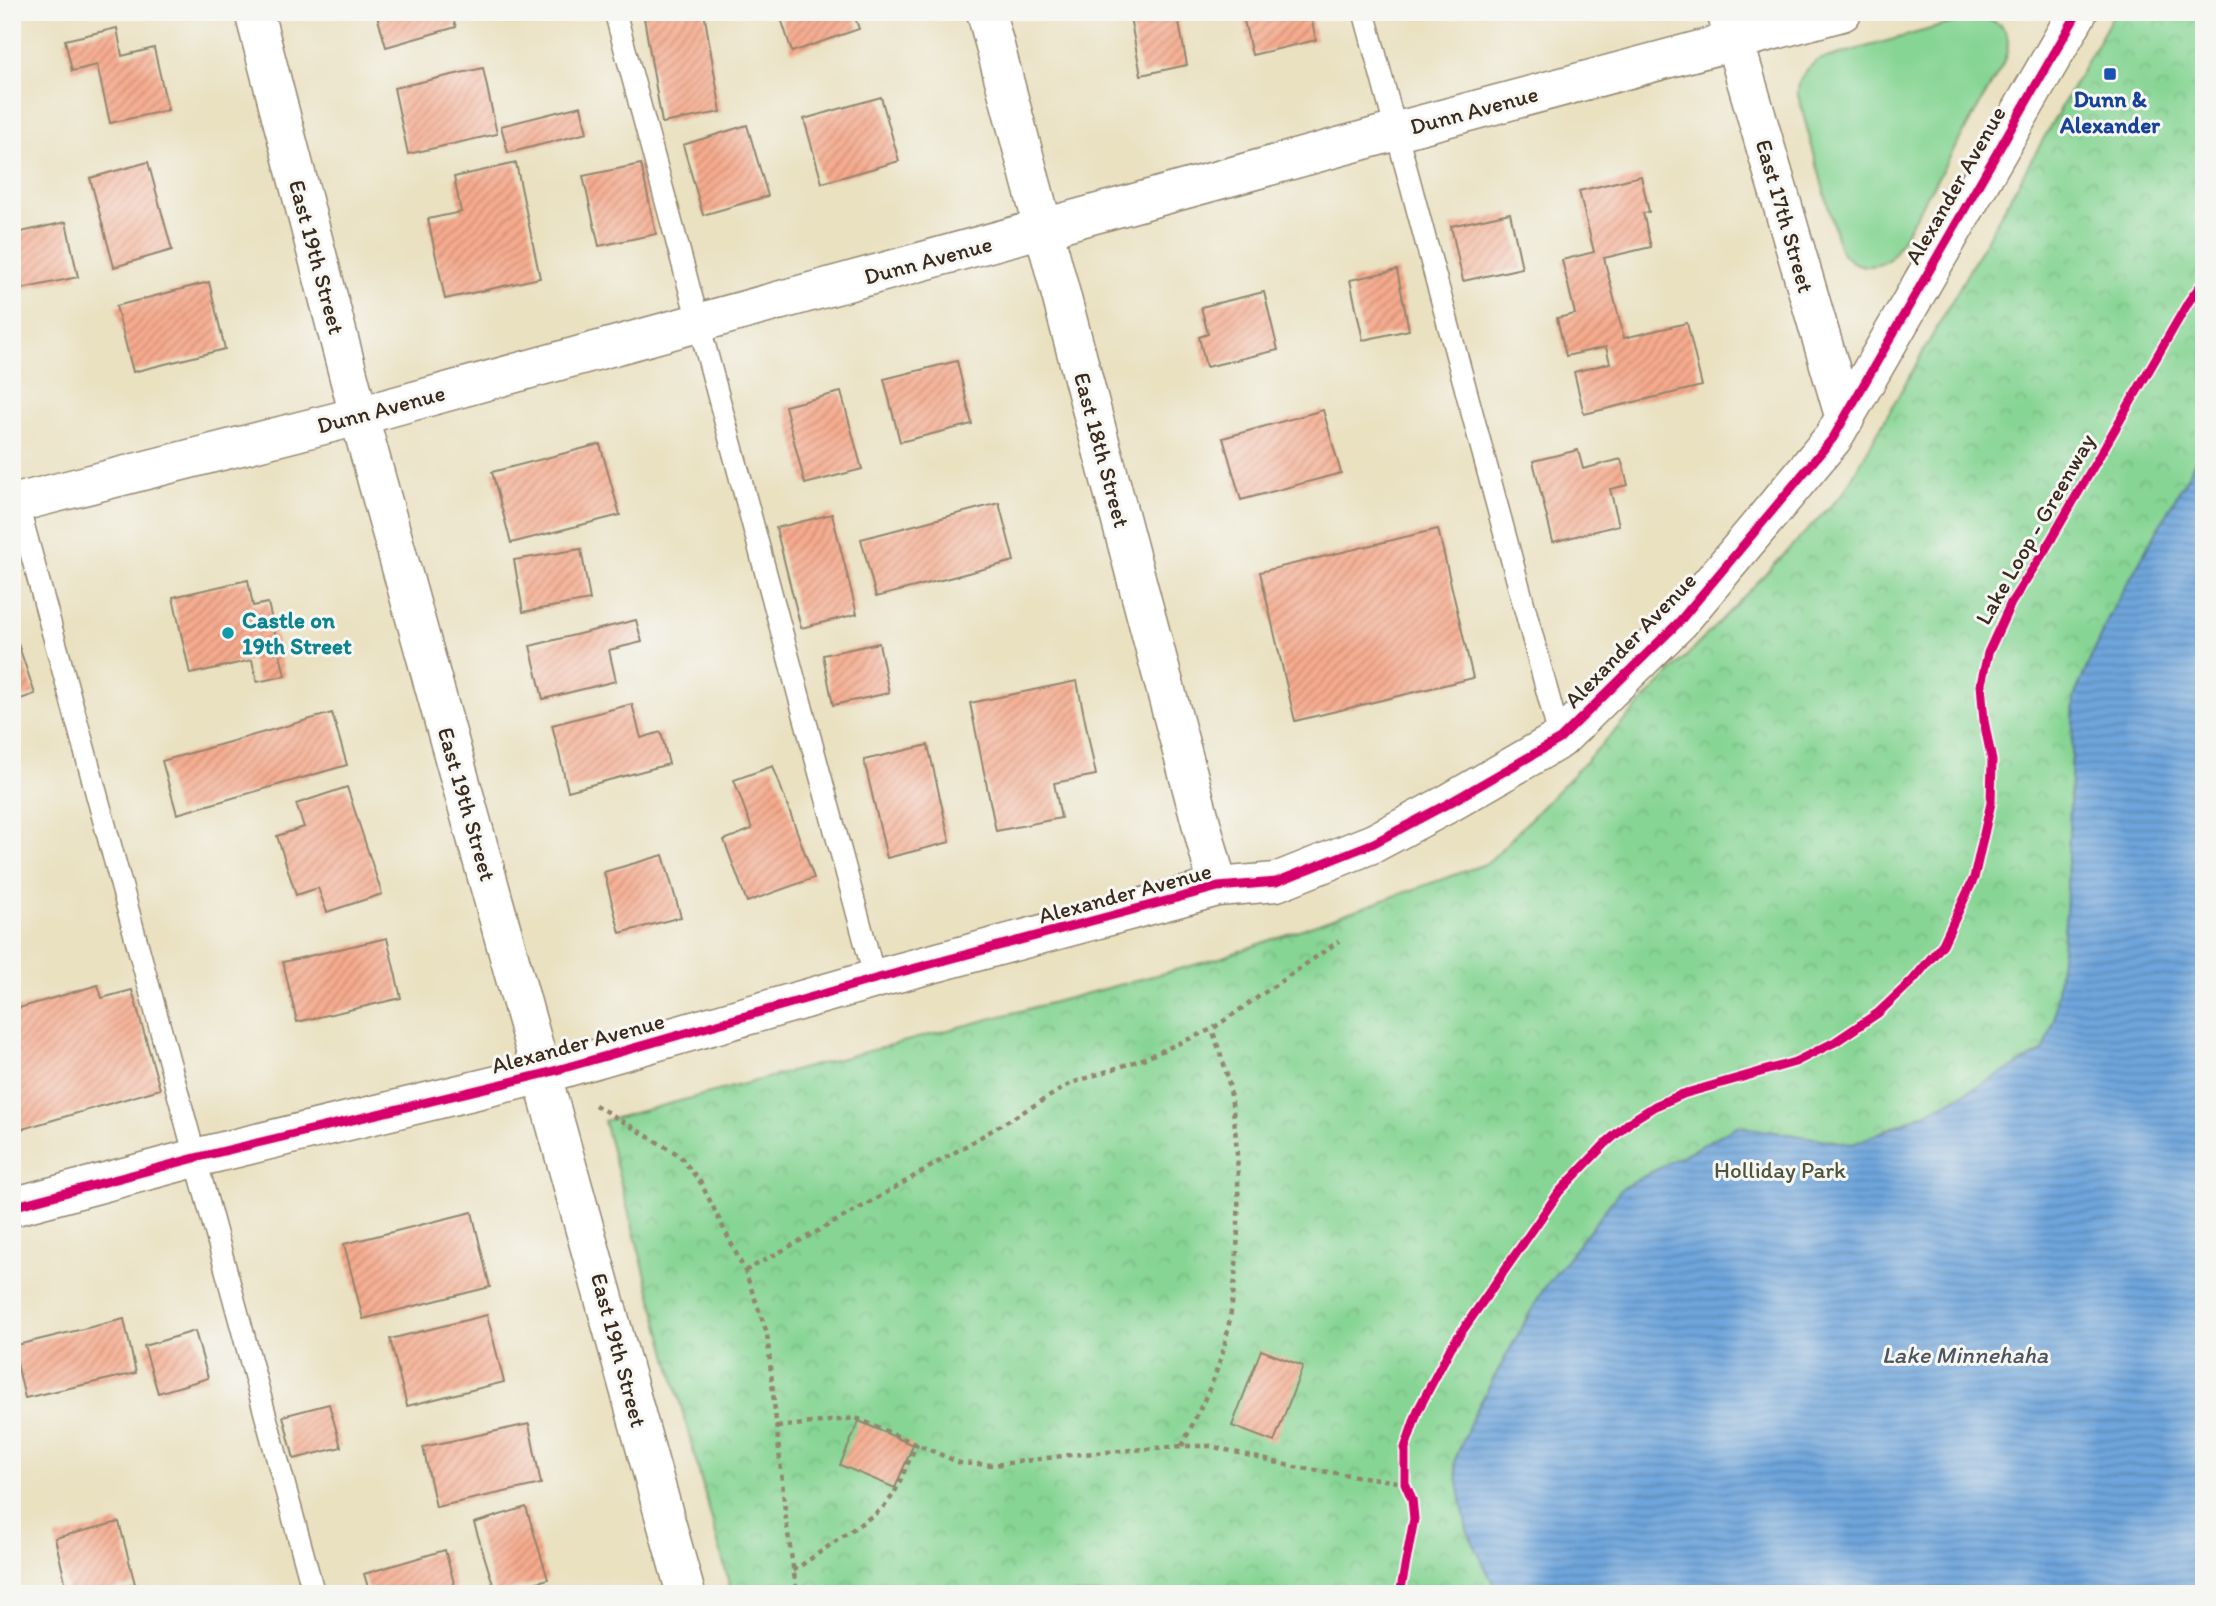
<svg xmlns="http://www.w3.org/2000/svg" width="2216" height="1606" font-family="Itim,sans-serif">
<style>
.park{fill:url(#park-crowns);stroke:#618059;stroke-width:2}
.garden{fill:#87d594;stroke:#618059;stroke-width:2}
.water{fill:url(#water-rules);stroke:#54687d;stroke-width:2}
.building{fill:url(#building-hatch)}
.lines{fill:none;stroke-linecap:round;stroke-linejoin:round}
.lane-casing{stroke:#928670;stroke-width:24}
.street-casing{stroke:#928670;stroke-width:41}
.secondary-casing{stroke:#928670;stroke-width:41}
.path{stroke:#928670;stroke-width:4.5;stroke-dasharray:5 5;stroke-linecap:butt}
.lane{stroke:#fff;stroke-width:21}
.street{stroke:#fff;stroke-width:38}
.secondary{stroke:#fff;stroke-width:38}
.cycleway-casing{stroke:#f6f6f2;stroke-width:13}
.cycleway{stroke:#d6006c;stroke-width:9}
.transit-dot{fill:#1a4fb4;stroke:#f6f6f2;stroke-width:2.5}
.culture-dot{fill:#0f9aa8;stroke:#f6f6f2;stroke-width:2.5}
.labels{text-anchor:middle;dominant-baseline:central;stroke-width:6;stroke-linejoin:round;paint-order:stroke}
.transit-label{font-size:23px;font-weight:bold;fill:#164399;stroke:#f6f6f2}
.street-label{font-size:23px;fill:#3b2a1e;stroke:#f6f6f2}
.culture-label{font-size:23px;font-weight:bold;fill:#0d838f;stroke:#f6f6f2;text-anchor:start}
.park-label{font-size:23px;fill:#4e553c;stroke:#f6f6f2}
.water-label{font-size:24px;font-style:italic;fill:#4d5560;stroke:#f6f6f2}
</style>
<defs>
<pattern id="park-crowns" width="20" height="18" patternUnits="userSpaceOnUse" patternTransform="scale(1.75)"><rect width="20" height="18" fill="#87d594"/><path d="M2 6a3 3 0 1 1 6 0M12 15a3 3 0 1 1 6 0" fill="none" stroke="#75b77f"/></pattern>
<pattern id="water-rules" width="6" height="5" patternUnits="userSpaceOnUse" patternTransform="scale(1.75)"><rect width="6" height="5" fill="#6ea5dc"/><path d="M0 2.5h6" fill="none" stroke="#5c87b2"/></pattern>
<pattern id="building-hatch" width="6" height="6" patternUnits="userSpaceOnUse" patternTransform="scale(1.75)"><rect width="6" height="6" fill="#f6ab8e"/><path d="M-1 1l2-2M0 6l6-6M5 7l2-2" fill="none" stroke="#c88b73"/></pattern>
</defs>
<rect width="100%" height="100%" fill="#f6f6f2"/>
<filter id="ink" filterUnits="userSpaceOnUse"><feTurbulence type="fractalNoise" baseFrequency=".0143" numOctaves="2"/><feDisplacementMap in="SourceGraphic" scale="14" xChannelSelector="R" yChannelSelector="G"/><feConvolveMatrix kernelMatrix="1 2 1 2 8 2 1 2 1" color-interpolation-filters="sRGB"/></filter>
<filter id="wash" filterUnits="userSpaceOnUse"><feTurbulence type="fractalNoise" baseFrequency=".00686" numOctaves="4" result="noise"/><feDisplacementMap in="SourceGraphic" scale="28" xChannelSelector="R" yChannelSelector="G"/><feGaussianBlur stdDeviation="1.57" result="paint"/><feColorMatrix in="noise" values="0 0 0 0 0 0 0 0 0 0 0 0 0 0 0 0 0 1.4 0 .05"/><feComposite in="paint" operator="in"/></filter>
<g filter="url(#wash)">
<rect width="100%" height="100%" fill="#eae1c1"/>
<path class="park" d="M2115 12H2204V1594H732L604 1121 1217 959 1488 863 1844 492Z"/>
<path class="garden" d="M1970 18C2005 18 2016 34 2002 66L1893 255C1878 272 1852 269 1840 249L1798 95C1797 79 1806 68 1819 60Z"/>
<path class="water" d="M2204 442V1594H1498L1467 1530 1454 1462 1474 1414 1542 1291 1622 1188 1737 1126 1853 1144 1931 1111 2044 1051 2054 1019 2066 912 2074 697 2109 616 2192 468Z"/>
<g id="blocks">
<path class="building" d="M376 12H451L456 27 386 47Z
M643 12H704L721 112 662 123Z
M779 12H853L859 29 792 52Z
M1129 12H1177L1187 65 1141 75Z
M1242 12H1310L1316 40 1252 55Z
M117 28 122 56 154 48 168 110 110 123 97 65 72 71 65 40Z
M483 68 497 134 408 154 394 88Z
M881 97 899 161 822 183 804 119Z
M581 106 587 133 508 153 501 126Z
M747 125 768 196 703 215 683 145Z
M148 162 172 250 114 267 90 178Z
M516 163 540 278 445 299 428 219 461 212 454 177Z
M641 164 656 234 599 246 583 176Z
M1641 176 1649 212 1643 213 1651 247 1604 258 1624 338 1687 323 1702 386 1584 414 1574 372 1610 363 1606 347 1566 356 1557 318 1575 314 1562 260 1594 252 1579 191Z
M1510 213 1522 268 1463 281 1451 226Z
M66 222 78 277 12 291V234Z
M1397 270 1409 330 1363 340 1350 280Z
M209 282 225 349 133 372 116 306Z
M1264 292 1278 350 1206 367 1199 337 1208 334 1201 307Z
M957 361 972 424 900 442 884 379Z
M841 392 862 469 805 484 785 406Z
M1323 410 1341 473 1241 500 1223 438Z
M600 444 620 515 511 543 492 472Z
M1578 450 1583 469 1621 459 1628 485 1610 489 1619 525 1553 542 1533 461Z
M999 503 1014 561 876 597 861 539Z
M832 514 857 614 801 628 776 528Z
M1438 529 1473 678 1295 721 1260 572Z
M581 549 590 600 523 612 514 560Z
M248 580 253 606 268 603 285 676 257 682 252 660 190 674 173 597Z
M636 620 642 642 609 650 616 681 543 699 530 646Z
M12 626 35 694 12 702Z
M879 643 889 693 833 705 823 655Z
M1077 681 1096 775 1054 783 1061 818 996 831 970 703Z
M632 704 641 738 661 732 669 764 568 791 552 725Z
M332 713 347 765 177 814 162 761Z
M928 745 950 842 887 858 864 760Z
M773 766 814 878 747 902 724 840 752 829 734 780Z
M347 787 382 894 327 912 318 888 296 895 277 836 304 827 296 804Z
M663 855 681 917 620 933 604 872Z
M387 938 401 998 297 1022 283 962Z
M98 985 102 998 132 990 160 1089 12 1132V1010Z
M472 1212 490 1287 363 1319 344 1244Z
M487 1315 504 1382 407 1406 390 1339Z
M124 1319 136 1373 25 1398 13 1346Z
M195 1331 208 1378 158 1393 144 1346Z
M1261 1350 1303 1366 1274 1442 1232 1426Z
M329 1404 341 1447 294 1459 283 1416Z
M859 1421 913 1445 895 1488 840 1465Z
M529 1424 541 1484 436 1507 423 1447Z
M526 1507 548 1579 496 1594 474 1523Z
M119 1522 135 1584 95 1594H68L55 1538Z
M445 1550 457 1594H370L364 1574Z"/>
</g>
</g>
<g filter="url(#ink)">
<use href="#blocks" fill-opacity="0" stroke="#928670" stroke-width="2"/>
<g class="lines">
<defs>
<path id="lane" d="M615 12 875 979
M1364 12 1560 739
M15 494 314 1594"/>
<path id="street" d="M986 12 1218 887
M1726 12 1845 419
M12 504 359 416 1397 131 1842 12
M12 1207 195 1158 543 1074 875 979 1218 887 1276 882 1374 843 1451 802 1560 739 1679 622 1833 438 2078 12"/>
<path id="secondary" d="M254 12 359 416 686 1594"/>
</defs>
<use href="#lane" class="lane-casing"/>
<use href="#street" class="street-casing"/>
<use href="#secondary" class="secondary-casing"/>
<path class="path" d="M595 1105 679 1155 701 1183 745 1271 767 1333 786 1520 797 1594
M745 1271 869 1203 1072 1083 1143 1059 1212 1029 1339 941
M777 1427 856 1418 960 1463 994 1465 1070 1455 1182 1446H1211L1294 1467 1405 1483
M1182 1446C1197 1414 1215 1382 1224 1347 1242 1276 1243 1147 1227 1075 1223 1060 1217 1044 1212 1029
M793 1571 882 1509 894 1494 917 1443"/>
<use href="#lane" class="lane"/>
<use href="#street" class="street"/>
<use href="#secondary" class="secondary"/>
<defs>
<path id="cycleway" d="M12 1207 195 1158 543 1074 875 979 1218 887 1276 882 1374 843 1451 802 1560 739 1679 622 1833 438 2078 12
M1400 1594 1414 1519 1412 1499 1405 1483V1448L1418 1410 1451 1347 1559 1192 1606 1143 1631 1121 1655 1106 1683 1094 1795 1062 1835 1042 1878 1013 1913 980 1943 944 1974 878 1991 803 1992 761 1984 721 1981 684 1988 653 2011 603 2045 550 2189 301 2204 281"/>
</defs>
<use href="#cycleway" class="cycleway-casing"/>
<use href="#cycleway" class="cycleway"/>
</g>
</g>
<rect class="transit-dot" x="2103" y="67" width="14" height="14" rx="3.5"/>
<circle class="culture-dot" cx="228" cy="633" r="7"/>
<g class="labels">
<g class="transit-label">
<text x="2110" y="99">Dunn &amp;<tspan x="2110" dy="26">Alexander</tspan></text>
</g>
<g class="street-label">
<text transform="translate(1474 110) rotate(-15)">Dunn Avenue</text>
<text transform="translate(1955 185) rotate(-60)">Alexander Avenue</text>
<text transform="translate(1785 216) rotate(74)">East 17th Street</text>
<text transform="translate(317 257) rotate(75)">East 19th Street</text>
<text transform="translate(928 260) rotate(-15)">Dunn Avenue</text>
<text transform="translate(381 409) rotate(-15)">Dunn Avenue</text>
<text transform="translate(1102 450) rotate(75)">East 18th Street</text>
<text transform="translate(2035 529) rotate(-60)">Lake Loop - Greenway</text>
<text transform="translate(1630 640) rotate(-46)">Alexander Avenue</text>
<text transform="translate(467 804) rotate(74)">East 19th Street</text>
<text transform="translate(1125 893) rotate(-15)">Alexander Avenue</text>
<text transform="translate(578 1043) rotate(-15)">Alexander Avenue</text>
<text transform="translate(619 1350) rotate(75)">East 19th Street</text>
</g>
<g class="culture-label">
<text x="242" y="620">Castle on<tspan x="242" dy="26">19th Street</tspan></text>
</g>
<g class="park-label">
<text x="1780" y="1170">Holliday Park</text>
</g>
<g class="water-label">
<text x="1965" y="1354">Lake Minnehaha</text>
</g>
</g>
<rect width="2216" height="1606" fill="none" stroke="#f6f6f2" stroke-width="42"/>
</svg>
